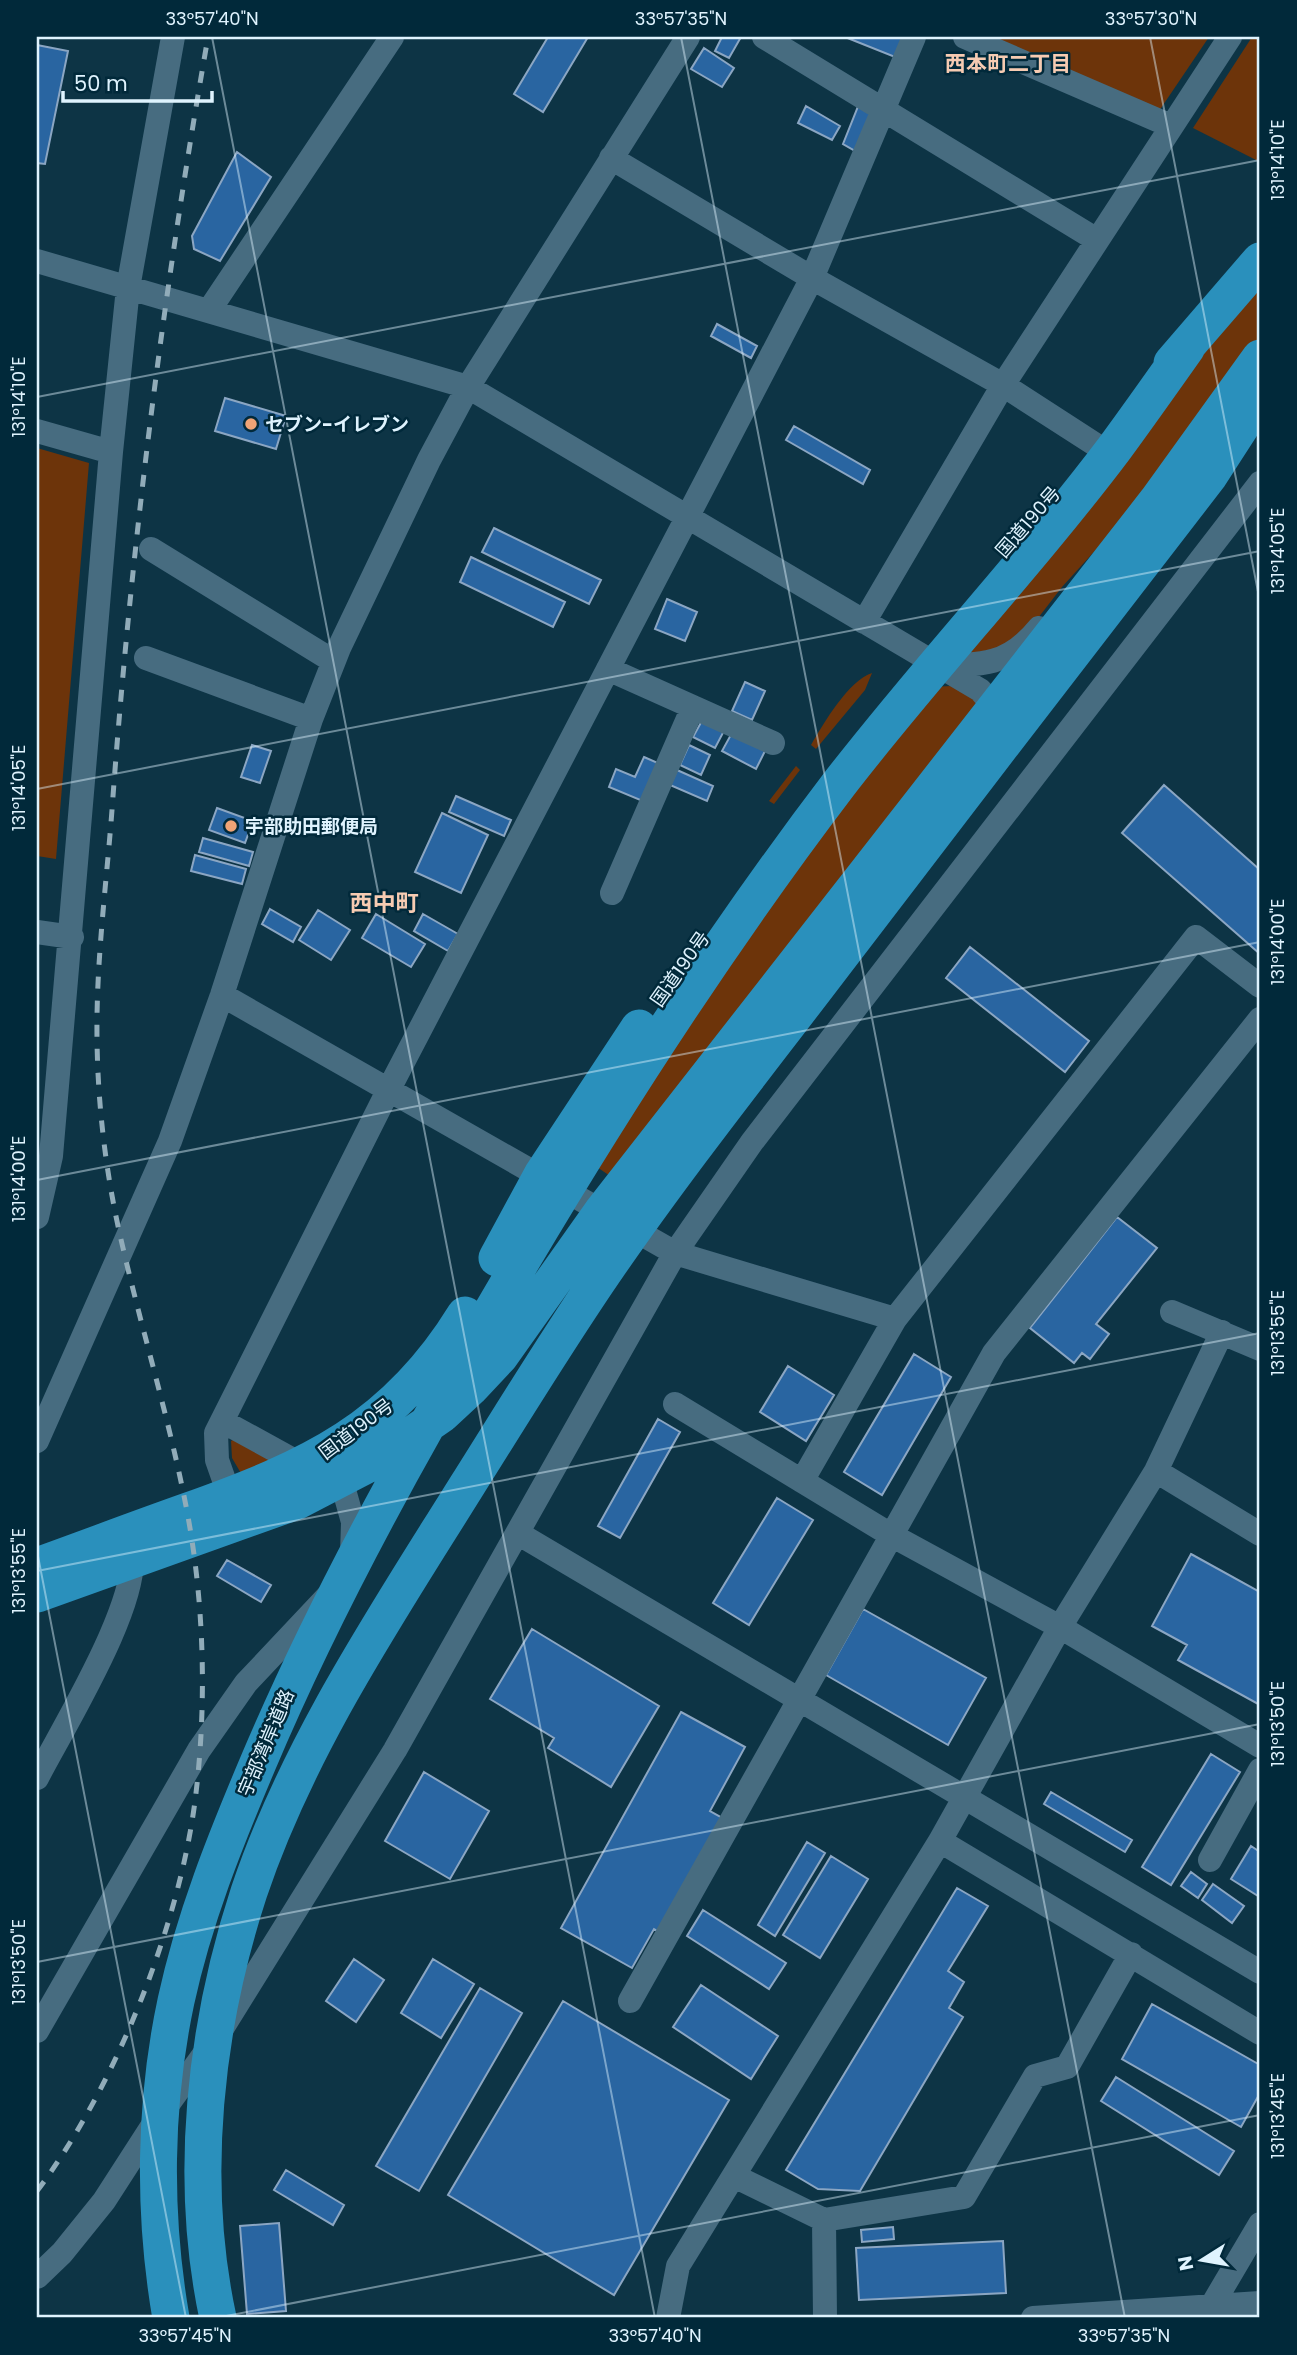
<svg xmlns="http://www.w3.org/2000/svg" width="1297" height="2355" font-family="Poppins,'Noto Sans JP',sans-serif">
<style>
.green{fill:#6d340a}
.building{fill:#2965a1;stroke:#8ba6c3;stroke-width:2}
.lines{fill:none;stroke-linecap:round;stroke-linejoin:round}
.minor{stroke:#476c80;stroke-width:24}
.highway{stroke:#2a90bc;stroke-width:37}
.rail{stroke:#91acb9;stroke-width:5;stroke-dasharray:12 12;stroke-linecap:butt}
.ticks{fill:none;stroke:#dff3fe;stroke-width:2;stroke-opacity:0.45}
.poi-dot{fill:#efa376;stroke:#01293a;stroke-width:2.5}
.labels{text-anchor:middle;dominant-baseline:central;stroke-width:5;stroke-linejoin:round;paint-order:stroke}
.poi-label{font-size:19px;font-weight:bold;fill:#dff3fe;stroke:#01293a;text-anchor:start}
.street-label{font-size:19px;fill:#dff3fe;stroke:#01293a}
.neighbourhood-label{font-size:21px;font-weight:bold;fill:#f6cbb2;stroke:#01293a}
.quarter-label{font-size:23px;font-weight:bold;fill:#f6cbb2;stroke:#01293a}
.neatline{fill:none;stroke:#dff3fe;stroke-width:2.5}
.ticks-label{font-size:18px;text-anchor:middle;fill:#dff3fe}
</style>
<rect width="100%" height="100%" fill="#0d3445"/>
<path class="green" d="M992 37H1209L1159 111Z
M1252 37H1260V162L1193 128Z
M1260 280V338L1149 491 1062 587 1025 635 1011 646 952 657Z
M37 448 89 463 56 859 37 856Z
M872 673 865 690 816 749 811 745C823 724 849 680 872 673Z
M952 686 978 702 613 1178 594 1165 695 1004 929 687Z
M796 766 800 770 774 804 769 801Z
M238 1437 277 1457 242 1475 232 1458 231 1441Z"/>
<path class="building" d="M548 37H588L543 112 514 94Z
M722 37H741L729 58 715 51Z
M845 37H910L900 59Z
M37 45 68 51 45 164 37 163Z
M704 48 734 68 722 87 691 69Z
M859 104 876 114 857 152 843 144Z
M806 106 840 126 832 140 798 123Z
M237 152 271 177 220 261 194 249 192 236Z
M717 324 757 346 751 358 711 336Z
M225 398 286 416 276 449 215 431Z
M794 426 870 470 863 484 786 440Z
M494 528 601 580 589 604 482 552Z
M471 557 565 602 553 627 460 582Z
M667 599 697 612 685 641 655 629Z
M745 682 765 691 752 720 732 711Z
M704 717 725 729 715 748 693 737Z
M733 731 766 749 756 769 722 751Z
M252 745 271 751 260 783 241 777Z
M689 745 710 755 701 775 680 765Z
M644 757 660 764 645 802 609 787 616 769 635 777Z
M677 770 713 786 707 801 670 785Z
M1164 785 1260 870V954L1122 833Z
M456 796 511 820 504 836 449 812Z
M217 808 253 821 245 843 209 830Z
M442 813 488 835 461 893 415 872Z
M203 838 253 852 249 866 199 852Z
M195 855 246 869 242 884 191 871Z
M270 909 301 927 293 942 262 924Z
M318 910 350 930 331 960 299 940Z
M376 914 425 944 411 967 362 938Z
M423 914 458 934 448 951 414 931Z
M970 947 1089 1041 1065 1072 946 978Z
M1117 1217 1157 1248 1096 1324 1109 1334 1090 1359 1082 1353 1074 1363 1030 1328Z
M914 1354 951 1377 882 1495 844 1472Z
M788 1366 834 1395 806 1441 760 1412Z
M658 1419 680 1432 620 1538 598 1526Z
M777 1498 813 1520 749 1625 713 1603Z
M1191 1554 1260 1592V1705L1178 1660 1187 1645 1152 1626Z
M227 1560 271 1585 261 1602 217 1576Z
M863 1609 986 1678 948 1745 826 1675Z
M532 1629 659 1706 611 1787 548 1748 554 1738 490 1699Z
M681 1712 745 1747 710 1811 724 1819 661 1933 654 1929 632 1968 561 1928Z
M1211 1754 1240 1772 1171 1885 1142 1867Z
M424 1772 489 1811 450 1879 385 1841Z
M1051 1792 1132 1840 1125 1852 1044 1804Z
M807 1842 825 1853 775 1936 758 1925Z
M1251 1846 1260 1852 1258 1896 1231 1879Z
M831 1856 868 1879 820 1958 783 1935Z
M1191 1872 1207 1884 1198 1898 1181 1886Z
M1213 1884 1244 1906 1232 1923 1202 1900Z
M957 1888 988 1906 948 1971 964 1982 949 2008 963 2017 860 2191 818 2189 786 2170Z
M703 1910 786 1963 769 1989 687 1936Z
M354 1959 384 1980 356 2022 326 2001Z
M433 1959 474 1984 441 2038 401 2013Z
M701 1985 778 2036 751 2079 673 2027Z
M480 1988 522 2013 419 2191 376 2166Z
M563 2001 729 2100 614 2295 448 2195Z
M1152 2004 1260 2065V2093L1241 2127 1122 2059Z
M1116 2077 1234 2151 1219 2175 1101 2101Z
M286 2170 344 2205 333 2225 274 2190Z
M279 2223 286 2311 247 2314 240 2226Z
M893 2227 894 2239 862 2242 861 2230Z
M1003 2241 1006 2293 859 2300 856 2248Z"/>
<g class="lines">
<path class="minor" d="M764 37 1097 240
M965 37 1171 126
M611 158 812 278 1003 385 1096 445
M37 261 468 387 980 690 996 708 1000 722
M210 309 392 37
M37 431 111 452
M151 549 333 661
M864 622 1003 385 1230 37
M146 658 311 719
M937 664C982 666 1009 665 1039 628
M608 669 773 743
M612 893 693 707
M37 932 72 937
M222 995 675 1253 895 1319
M37 1217 51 1156 111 452 128 288 173 37
M1172 1312 1260 1349
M675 1404 891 1535 1060 1627 1260 1746
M222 1421 304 1466
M37 1441 170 1141 222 995 311 719 339 648 429 460 468 387 688 37
M337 1465 353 1522 352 1555
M1156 1471 1222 1332
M802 1481 895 1319 1196 937 1260 986
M230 1497 217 1460 216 1433 389 1089 812 278 914 37
M519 1534 1260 1972
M37 1778C61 1731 146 1594 130 1548
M940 1841 1260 2033
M1210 1860 1260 1770
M630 2001 994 1353 1260 1019
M37 2031 199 1750 246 1683 327 1597
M736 2177 824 2220 964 2197 1035 2076 1067 2067 1131 1954
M824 2220 825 2318
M37 2277 62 2253 104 2201 153 2125 218 2035 395 1750 675 1253 752 1142 1260 483
M1211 2307 1260 2224
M668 2318 678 2266 940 1841 1060 1627 1156 1471 1260 1534
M1033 2318 1260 2303"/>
<path class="highway" d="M1172 363 1260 261
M497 1258 542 1175 639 1028
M37 1566C87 1548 137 1529 188 1511 309 1468 395 1429 465 1315
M37 1594 297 1501 374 1461 442 1414 470 1388 500 1356 602 1212 1157 501 1260 358
M171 2318C153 2214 154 2104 176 2001 194 1918 225 1841 258 1763 307 1647 364 1537 426 1427 550 1205 685 986 839 784 927 670 1027 564 1114 449 1139 415 1163 381 1187 347
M218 2318C188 2179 205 2026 249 1892 298 1746 387 1614 468 1484 514 1411 559 1337 608 1266 679 1163 758 1064 834 964 958 801 1084 638 1209 476L1260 397"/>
<path class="rail" d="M37 2191C115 2088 181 1923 196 1793 207 1700 204 1598 186 1506 169 1419 143 1334 123 1248 105 1173 96 1094 97 1017 98 942 108 870 113 796 132 541 164 288 208 37"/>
</g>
<path class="ticks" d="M212 37 655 2318M681 37 1125 2318M1150 37 1260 602M37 397 1260 160M37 789 1260 551M37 1180 1260 942M37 1551 186 2318M37 1571 1260 1333M37 1962 1260 1724M216 2318 1260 2115"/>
<g class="poi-dot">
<circle cx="251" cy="424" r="7"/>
<circle cx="231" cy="826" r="7"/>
</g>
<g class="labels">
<g class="poi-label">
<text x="265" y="424">セブン-イレブン</text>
<text x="245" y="826">宇部助田郵便局</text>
</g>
<g class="street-label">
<text transform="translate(1028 522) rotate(-49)">国道190号</text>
<text transform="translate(680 969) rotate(-55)">国道190号</text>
<text transform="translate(356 1429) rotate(-37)">国道190号</text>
<text transform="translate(266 1743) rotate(-67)">宇部湾岸道路</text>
</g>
<g class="neighbourhood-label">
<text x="1008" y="63">西本町二丁目</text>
</g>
<g class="quarter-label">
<text x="384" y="903">西中町</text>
</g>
</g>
<rect width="1297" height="2355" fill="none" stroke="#01293a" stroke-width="77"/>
<g transform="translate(1202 2260) rotate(259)" stroke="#01293a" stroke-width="5" paint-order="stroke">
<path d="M0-5L12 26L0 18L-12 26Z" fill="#dff3fe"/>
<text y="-10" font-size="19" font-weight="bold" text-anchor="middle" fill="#dff3fe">N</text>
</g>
<path d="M63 91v10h149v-10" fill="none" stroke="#dff3fe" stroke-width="3.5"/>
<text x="74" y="91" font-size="21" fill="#dff3fe" stroke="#01293a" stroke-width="5" paint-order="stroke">50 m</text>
<rect x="38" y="38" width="1220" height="2278" class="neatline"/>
<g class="ticks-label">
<text x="212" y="25">33°57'40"N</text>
<text x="681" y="25">33°57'35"N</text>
<text x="1151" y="25">33°57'30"N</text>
<text transform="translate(1278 160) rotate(-90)" y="6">131°14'10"E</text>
<text transform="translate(19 397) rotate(-90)" y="6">131°14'10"E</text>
<text transform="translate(1278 551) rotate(-90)" y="6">131°14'05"E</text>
<text transform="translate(19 788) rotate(-90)" y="6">131°14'05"E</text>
<text transform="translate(1278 942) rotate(-90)" y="6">131°14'00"E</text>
<text transform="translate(19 1179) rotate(-90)" y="6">131°14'00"E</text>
<text transform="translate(1278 1333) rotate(-90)" y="6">131°13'55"E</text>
<text transform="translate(19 1571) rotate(-90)" y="6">131°13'55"E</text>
<text transform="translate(1278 1724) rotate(-90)" y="6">131°13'50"E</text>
<text transform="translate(19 1962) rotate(-90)" y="6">131°13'50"E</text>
<text transform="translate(1278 2116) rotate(-90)" y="6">131°13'45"E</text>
<text x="185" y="2342">33°57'45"N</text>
<text x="655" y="2342">33°57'40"N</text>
<text x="1124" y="2342">33°57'35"N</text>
</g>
</svg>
